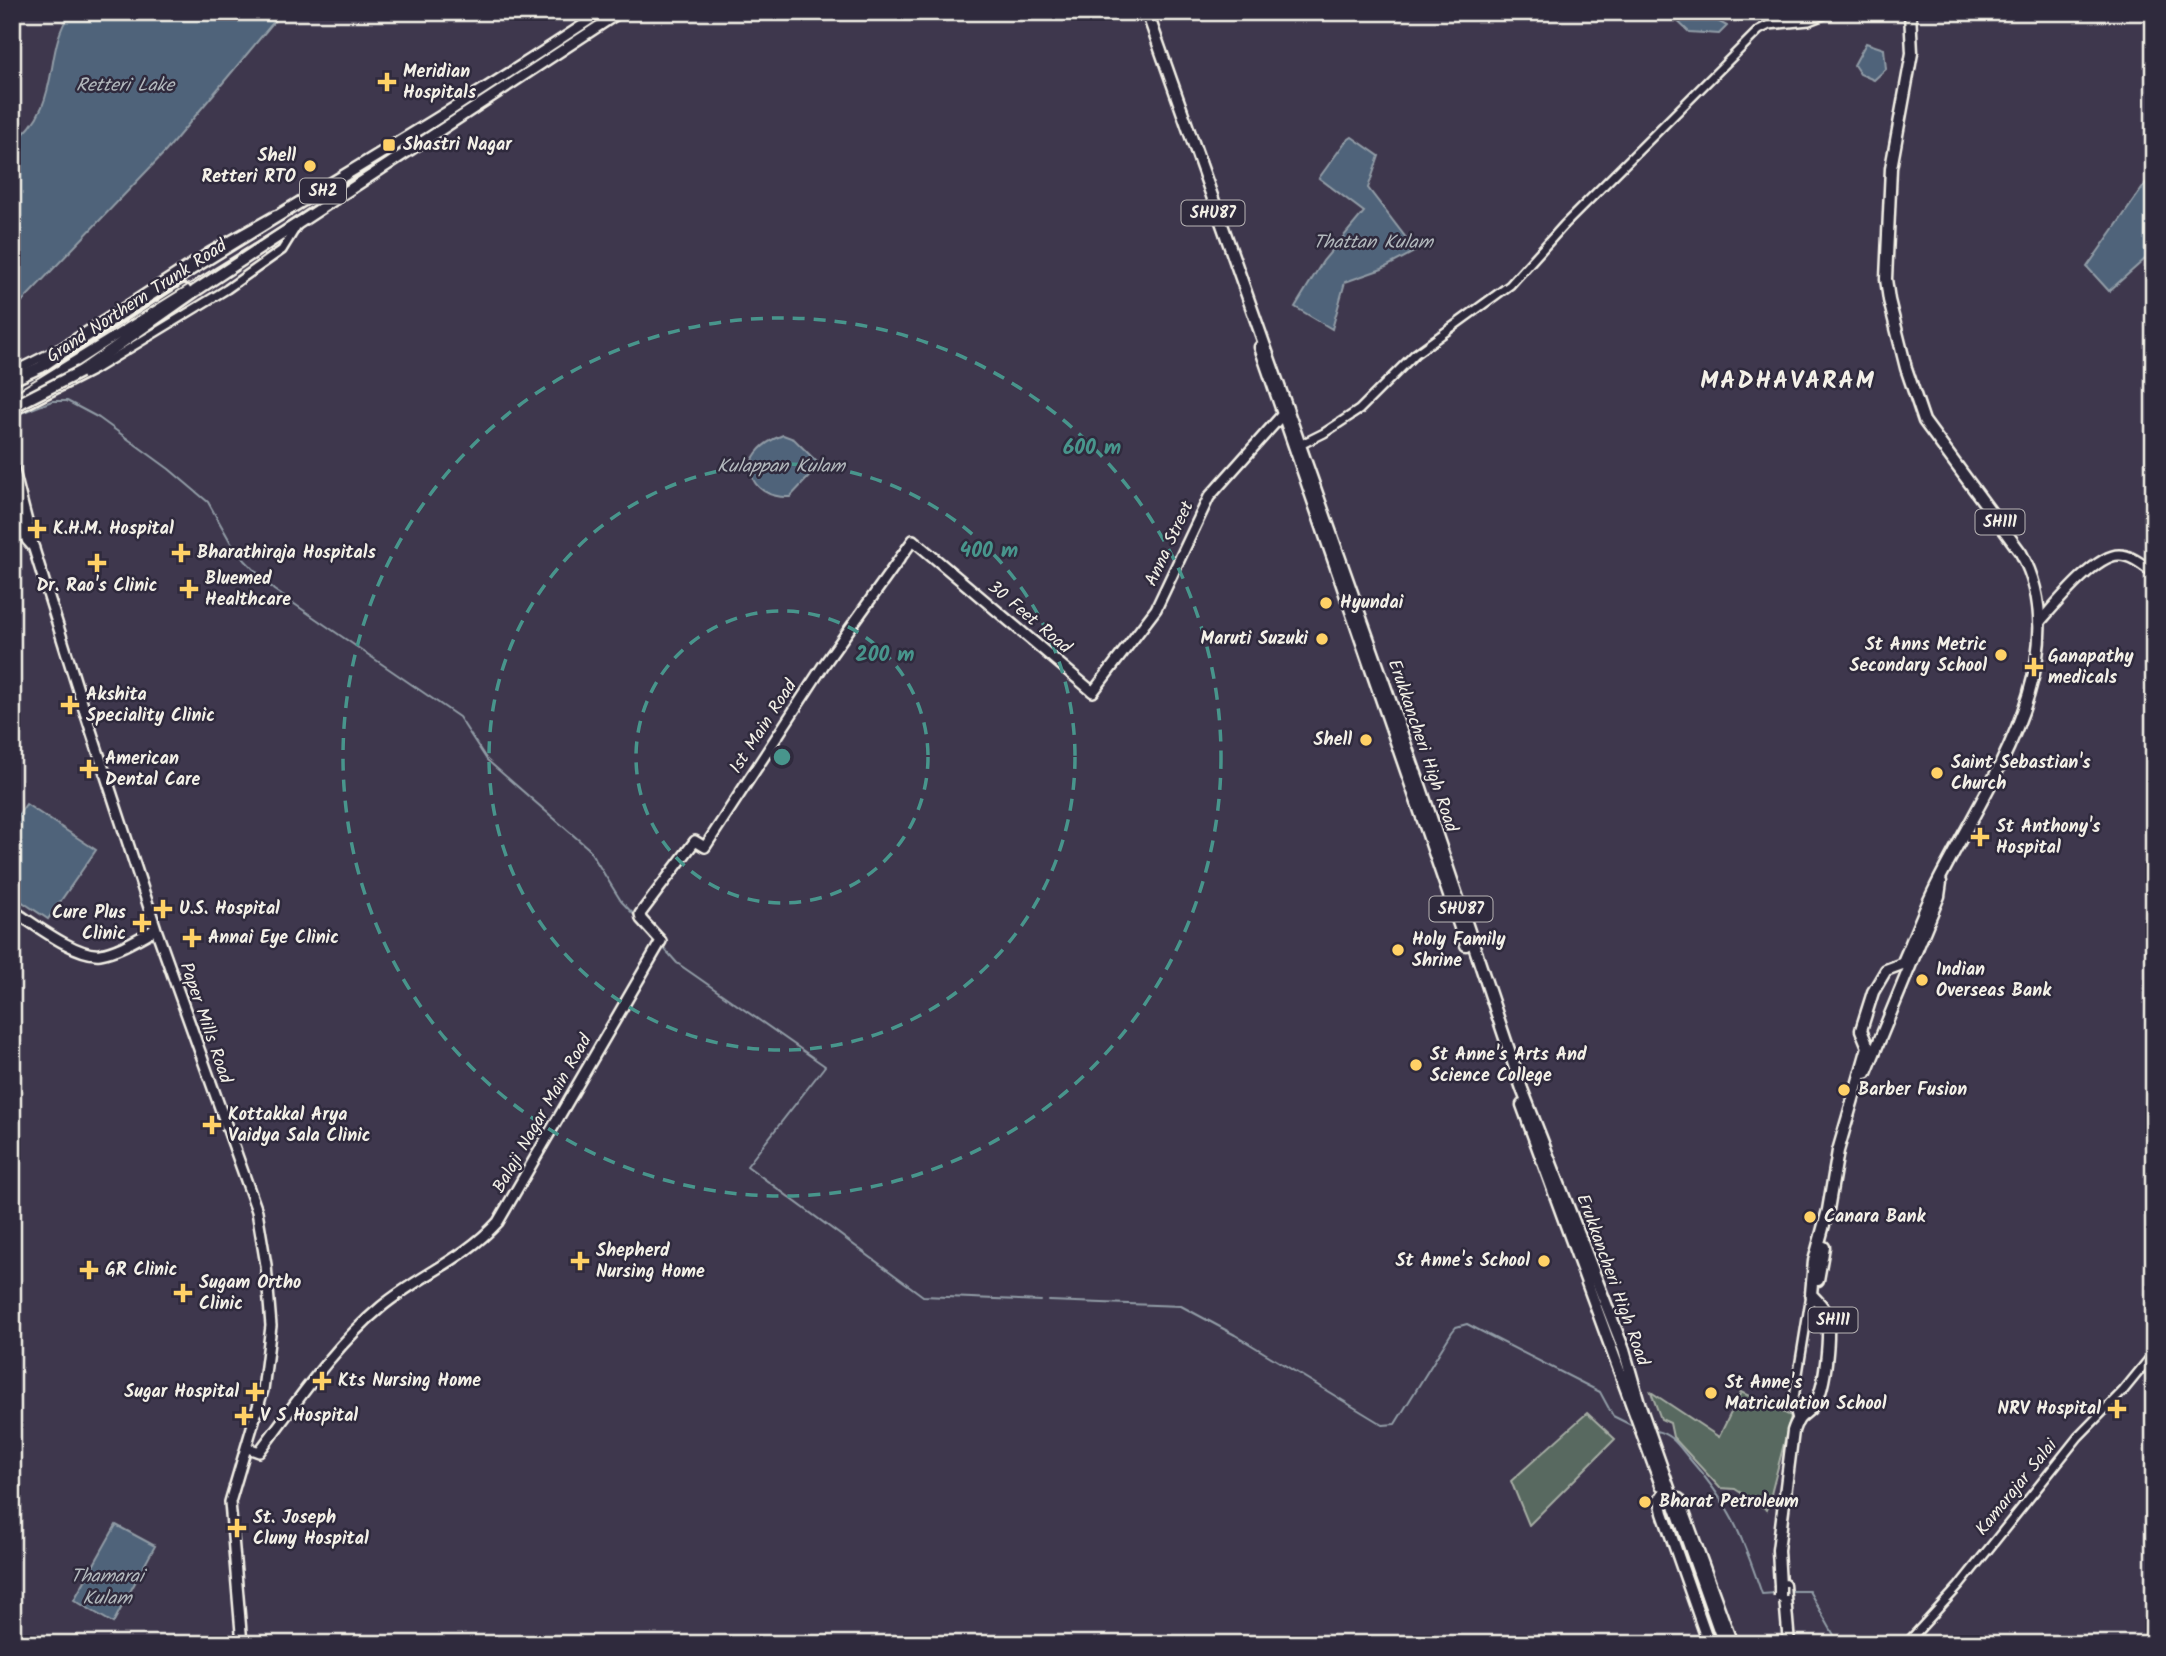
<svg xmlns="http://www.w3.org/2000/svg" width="2166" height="1656" font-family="Kalam,sans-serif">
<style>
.green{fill:#586960;stroke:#a6ada4;stroke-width:2}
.water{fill:#4f637a;stroke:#919ca6;stroke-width:2}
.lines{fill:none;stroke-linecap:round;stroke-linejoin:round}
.stream{stroke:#919ca6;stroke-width:2}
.tertiary-casing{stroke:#f4f1e8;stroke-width:12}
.secondary-casing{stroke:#f4f1e8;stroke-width:14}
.primary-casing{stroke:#f4f1e8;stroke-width:15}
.tertiary{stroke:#2f2a3d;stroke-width:7}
.secondary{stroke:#2f2a3d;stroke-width:9}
.primary{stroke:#2f2a3d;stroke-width:10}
.rail{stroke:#f4f1e8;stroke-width:2}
.primary-bridge-casing{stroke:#f4f1e8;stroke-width:15;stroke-linecap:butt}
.primary-bridge{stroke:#2f2a3d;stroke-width:10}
.ring{fill:none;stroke:#48958c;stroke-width:3.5;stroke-dasharray:12 9}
.poi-dot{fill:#ffd166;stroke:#2f2a3d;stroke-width:2.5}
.labels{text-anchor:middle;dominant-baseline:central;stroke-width:5;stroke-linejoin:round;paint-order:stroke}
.shield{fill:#2f2a3d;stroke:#b9b5b5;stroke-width:2}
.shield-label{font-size:16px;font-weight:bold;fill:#f4f1e8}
.poi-label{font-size:18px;font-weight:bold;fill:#f4f1e8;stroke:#2f2a3d;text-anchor:start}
.street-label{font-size:18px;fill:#f4f1e8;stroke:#2f2a3d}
.water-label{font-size:19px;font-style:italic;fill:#b2b8bc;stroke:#2f2a3d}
.district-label{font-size:24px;font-weight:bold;letter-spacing:2px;fill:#f4f1e8;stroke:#2f2a3d}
.centre{fill:#48958c;stroke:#2f2a3d;stroke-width:3.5}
.ring-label{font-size:21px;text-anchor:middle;font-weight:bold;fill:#48958c;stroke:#2f2a3d;stroke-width:5;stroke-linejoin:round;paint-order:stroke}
</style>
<rect width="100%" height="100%" fill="#3e374d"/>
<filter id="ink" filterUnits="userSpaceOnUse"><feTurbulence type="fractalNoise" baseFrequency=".0143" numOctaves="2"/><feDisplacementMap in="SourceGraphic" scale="14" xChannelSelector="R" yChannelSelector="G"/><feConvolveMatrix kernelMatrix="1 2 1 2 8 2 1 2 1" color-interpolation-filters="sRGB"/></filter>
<g filter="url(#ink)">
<path class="green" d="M1651 1392 1719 1437 1741 1392 1791 1416 1767 1510 1735 1489 1720 1488 1673 1437 1670 1423 1661 1419Z
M1587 1413 1615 1439 1529 1525 1511 1481Z"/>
<path class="water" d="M71 12H282L166 151 12 312V144C65 104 41 53 71 12Z
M1675 12H1701L1727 26 1719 34 1689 32 1672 16Z
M1866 43 1884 49 1886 69 1874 80 1860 74 1854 65Z
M1352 137 1379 156 1368 188 1416 251 1382 269 1345 282 1332 329 1295 307 1323 261 1364 212 1319 178 1346 141Z
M2154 163V251L2109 291 2087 267 2153 173Z
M783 435 794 439 820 465 790 497C747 499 732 454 783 435Z
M26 804 96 850 48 919 12 895V824Z
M116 1525 155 1546 113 1623 74 1600Z"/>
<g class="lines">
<path class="stream" d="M20 411 21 413 52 401H67L99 418 169 469 208 502 235 550 274 590 459 717 487 760 588 848 621 901 637 918
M662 946 677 963 825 1066 747 1166 923 1296 1041 1301
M1049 1301 1181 1306 1235 1335 1383 1425 1395 1424 1452 1332 1456 1327 1467 1324 1600 1392 1613 1416 1633 1426
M1656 1431C1671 1434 1678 1445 1688 1457 1730 1504 1742 1535 1762 1594L1776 1593
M1789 1591H1809L1839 1644"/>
<defs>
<path id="tertiary" d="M12 372 62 347 209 252 275 215
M12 412 94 370 227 289 282 250 298 224
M1302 444 1324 433 1359 410 1415 354 1510 285 1564 225 1759 30 1769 25 1809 21 1832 12
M1798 1423 1793 1404 1811 1294
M1906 1644 1959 1586 2078 1437 2123 1391 2154 1353"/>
<path id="secondary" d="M12 463 34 549 84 709 156 929 257 1211 266 1265 271 1326 263 1390 230 1502 242 1644
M12 492 27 540 34 548
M2039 623C2055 605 2095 555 2119 555 2132 555 2144 566 2154 573
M12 910C33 923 76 957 100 954 119 951 139 938 156 929
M248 1448 259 1452C297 1402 333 1347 381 1307 421 1274 462 1261 498 1222L661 941 641 919 640 914 695 841 705 847 823 666 913 540 1093 692 1156 609 1209 497 1283 414"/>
<path id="primary" d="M1147 12 1421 788 1522 1089 1624 1350 1640 1406 1724 1644
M1260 347 1466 945
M80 372 195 291 619 12
M12 380 41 367C224 242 419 136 604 12
M12 394 53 375 185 290
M1866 1073 1939 896 1941 882
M1522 1105 1661 1485
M1818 1280 1824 1247
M1664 1493 1660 1499 1663 1513 1709 1644
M1679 1499 1732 1644
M1784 1585 1789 1644
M1780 1586 1778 1550 1793 1431C1799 1412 1808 1415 1816 1402 1826 1385 1830 1334 1827 1315 1825 1307 1816 1300 1811 1294L1814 1261 1828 1210 1838 1151 1868 1047 1861 1030 1873 992 1886 970 1902 964C1913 940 1922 914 1934 890 1980 796 2081 661 2021 553L1924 421 1906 368 1889 300 1886 279 1891 168 1912 53 1910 12"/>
</defs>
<use href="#tertiary" class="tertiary-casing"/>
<use href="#secondary" class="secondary-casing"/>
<use href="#primary" class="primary-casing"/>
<use href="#tertiary" class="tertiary"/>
<use href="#secondary" class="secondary"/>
<use href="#primary" class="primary"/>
<path class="rail" d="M12 394 299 216 611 12"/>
<defs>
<path id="primary-bridge" d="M12 407 80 372
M1780 1586V1596"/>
</defs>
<use href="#primary-bridge" class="primary-bridge-casing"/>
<use href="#primary-bridge" class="primary-bridge"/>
</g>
</g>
<g class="ring">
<circle cx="782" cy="757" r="146"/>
<circle cx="782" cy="757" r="293"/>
<circle cx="782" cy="757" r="439"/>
</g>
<g class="poi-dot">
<path d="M383.5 71.5h7v7h7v7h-7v7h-7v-7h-7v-7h7z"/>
<rect x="382" y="138" width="14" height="14" rx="3.5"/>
<circle cx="310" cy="166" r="7"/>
<path d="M33.5 518.5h7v7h7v7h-7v7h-7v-7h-7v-7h7z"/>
<path d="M177.5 542.5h7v7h7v7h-7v7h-7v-7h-7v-7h7z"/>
<path d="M93.5 552.5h7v7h7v7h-7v7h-7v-7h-7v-7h7z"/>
<path d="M185.5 578.5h7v7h7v7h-7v7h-7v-7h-7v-7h7z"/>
<circle cx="1326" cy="603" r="7"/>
<circle cx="1322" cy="639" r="7"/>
<circle cx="2001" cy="655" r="7"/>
<path d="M2030.5 656.5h7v7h7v7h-7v7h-7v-7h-7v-7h7z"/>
<path d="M66.5 694.5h7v7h7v7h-7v7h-7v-7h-7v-7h7z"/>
<circle cx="1366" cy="740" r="7"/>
<path d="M85.5 758.5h7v7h7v7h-7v7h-7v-7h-7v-7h7z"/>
<circle cx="1937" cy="773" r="7"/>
<path d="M1976.5 826.5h7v7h7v7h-7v7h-7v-7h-7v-7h7z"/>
<path d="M159.5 898.5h7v7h7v7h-7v7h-7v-7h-7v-7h7z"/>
<path d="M138.5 912.5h7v7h7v7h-7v7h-7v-7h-7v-7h7z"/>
<path d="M188.5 927.5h7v7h7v7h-7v7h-7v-7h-7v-7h7z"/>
<circle cx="1398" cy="950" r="7"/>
<circle cx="1922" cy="980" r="7"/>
<circle cx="1416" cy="1065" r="7"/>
<circle cx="1844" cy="1090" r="7"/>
<path d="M208.5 1114.5h7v7h7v7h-7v7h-7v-7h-7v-7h7z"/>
<circle cx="1810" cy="1217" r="7"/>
<path d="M576.5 1250.5h7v7h7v7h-7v7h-7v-7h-7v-7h7z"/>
<circle cx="1544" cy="1261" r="7"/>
<path d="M85.5 1259.5h7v7h7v7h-7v7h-7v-7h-7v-7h7z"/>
<path d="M179.5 1282.5h7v7h7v7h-7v7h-7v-7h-7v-7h7z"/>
<path d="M318.5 1370.5h7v7h7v7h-7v7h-7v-7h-7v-7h7z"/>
<path d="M251.5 1381.5h7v7h7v7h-7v7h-7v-7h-7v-7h7z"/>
<circle cx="1711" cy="1393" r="7"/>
<path d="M2113.5 1398.5h7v7h7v7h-7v7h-7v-7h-7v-7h7z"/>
<path d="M240.5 1405.5h7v7h7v7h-7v7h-7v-7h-7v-7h7z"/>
<circle cx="1645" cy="1502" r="7"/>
<path d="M233.5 1517.5h7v7h7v7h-7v7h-7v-7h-7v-7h7z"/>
</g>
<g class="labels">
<g class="shield">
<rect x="300" y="178.5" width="46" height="25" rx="5"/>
<rect x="1181.5" y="200.5" width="63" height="25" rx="5"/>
<rect x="1975.5" y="509.5" width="49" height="25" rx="5"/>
<rect x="1429.5" y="896.5" width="63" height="25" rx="5"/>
<rect x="1808.5" y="1307.5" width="49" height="25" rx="5"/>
</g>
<g class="shield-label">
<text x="323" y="191">SH2</text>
<text x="1213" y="213">SHU87</text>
<text x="2000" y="522">SH111</text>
<text x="1461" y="909">SHU87</text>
<text x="1833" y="1320">SH111</text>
</g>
<g class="poi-label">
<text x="403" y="72">Meridian<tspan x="403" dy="21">Hospitals</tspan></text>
<text x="403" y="145">Shastri Nagar</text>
<text x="296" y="156" text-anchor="end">Shell<tspan x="296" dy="21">Retteri RTO</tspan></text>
<text x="53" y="529">K.H.M. Hospital</text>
<text x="197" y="553">Bharathiraja Hospitals</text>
<text x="205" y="579">Bluemed<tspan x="205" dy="21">Healthcare</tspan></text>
<text x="97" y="586" text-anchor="middle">Dr. Rao's Clinic</text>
<text x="1340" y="603">Hyundai</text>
<text x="1308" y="639" text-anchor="end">Maruti Suzuki</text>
<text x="1987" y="645" text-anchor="end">St Anns Metric<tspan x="1987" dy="21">Secondary School</tspan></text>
<text x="2048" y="657">Ganapathy<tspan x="2048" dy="21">medicals</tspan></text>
<text x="86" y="695">Akshita<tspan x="86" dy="21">Speciality Clinic</tspan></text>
<text x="1352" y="740" text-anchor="end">Shell</text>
<text x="105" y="759">American<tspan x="105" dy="21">Dental Care</tspan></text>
<text x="1951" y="763">Saint Sebastian's<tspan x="1951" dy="21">Church</tspan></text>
<text x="1996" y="827">St Anthony's<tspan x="1996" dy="21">Hospital</tspan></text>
<text x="179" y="909">U.S. Hospital</text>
<text x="126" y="913" text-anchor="end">Cure Plus<tspan x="126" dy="21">Clinic</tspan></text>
<text x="208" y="938">Annai Eye Clinic</text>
<text x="1412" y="940">Holy Family<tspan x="1412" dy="21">Shrine</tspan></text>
<text x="1936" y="970">Indian<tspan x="1936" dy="21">Overseas Bank</tspan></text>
<text x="1430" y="1055">St Anne's Arts And<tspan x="1430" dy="21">Science College</tspan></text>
<text x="1858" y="1090">Barber Fusion</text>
<text x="228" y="1115">Kottakkal Arya<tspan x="228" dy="21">Vaidya Sala Clinic</tspan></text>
<text x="1824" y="1217">Canara Bank</text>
<text x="596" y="1251">Shepherd<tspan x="596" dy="21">Nursing Home</tspan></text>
<text x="1530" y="1261" text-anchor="end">St Anne's School</text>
<text x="105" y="1270">GR Clinic</text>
<text x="199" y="1283">Sugam Ortho<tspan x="199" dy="21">Clinic</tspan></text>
<text x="338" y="1381">Kts Nursing Home</text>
<text x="1725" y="1383">St Anne's<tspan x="1725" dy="21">Matriculation School</tspan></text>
<text x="239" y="1392" text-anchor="end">Sugar Hospital</text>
<text x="2101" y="1409" text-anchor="end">NRV Hospital</text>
<text x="260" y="1416">V S Hospital</text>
<text x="1659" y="1502">Bharat Petroleum</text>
<text x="253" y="1518">St. Joseph<tspan x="253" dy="21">Cluny Hospital</tspan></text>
</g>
<g class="street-label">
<text transform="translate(137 302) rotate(-33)">Grand Northern Trunk Road</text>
<text transform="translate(1170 544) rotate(-65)">Anna Street</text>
<text transform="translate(1029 618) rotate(40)">30 Feet Road</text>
<text transform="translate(764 727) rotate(-57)">1st Main Road</text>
<text transform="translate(1422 746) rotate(71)">Erukkancheri High Road</text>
<text transform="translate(205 1023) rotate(71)">Paper Mills Road</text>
<text transform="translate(543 1114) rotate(-60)">Balaji Nagar Main Road</text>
<text transform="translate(1612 1280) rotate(70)">Erukkancheri High Road</text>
<text transform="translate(2017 1488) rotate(-51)">Kamarajar Salai</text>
</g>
<g class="water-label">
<text x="125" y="86">Retteri Lake</text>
<text x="1373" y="243">Thattan Kulam</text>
<text x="781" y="467">Kulappan Kulam</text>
<text x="107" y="1577">Thamarai<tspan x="107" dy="22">Kulam</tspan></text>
</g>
<g class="district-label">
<text x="1788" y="381">MADHAVARAM</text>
</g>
</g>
<circle cx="782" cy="757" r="10" class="centre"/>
<g class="ring-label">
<text x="1092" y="454">600 m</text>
<text x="989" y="557">400 m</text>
<text x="885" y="661">200 m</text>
</g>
<rect width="2166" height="1656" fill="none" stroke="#2f2a3d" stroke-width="42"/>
<rect x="21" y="21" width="2124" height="1614" fill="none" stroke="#f4f1e8" stroke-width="2.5" filter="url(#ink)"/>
</svg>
